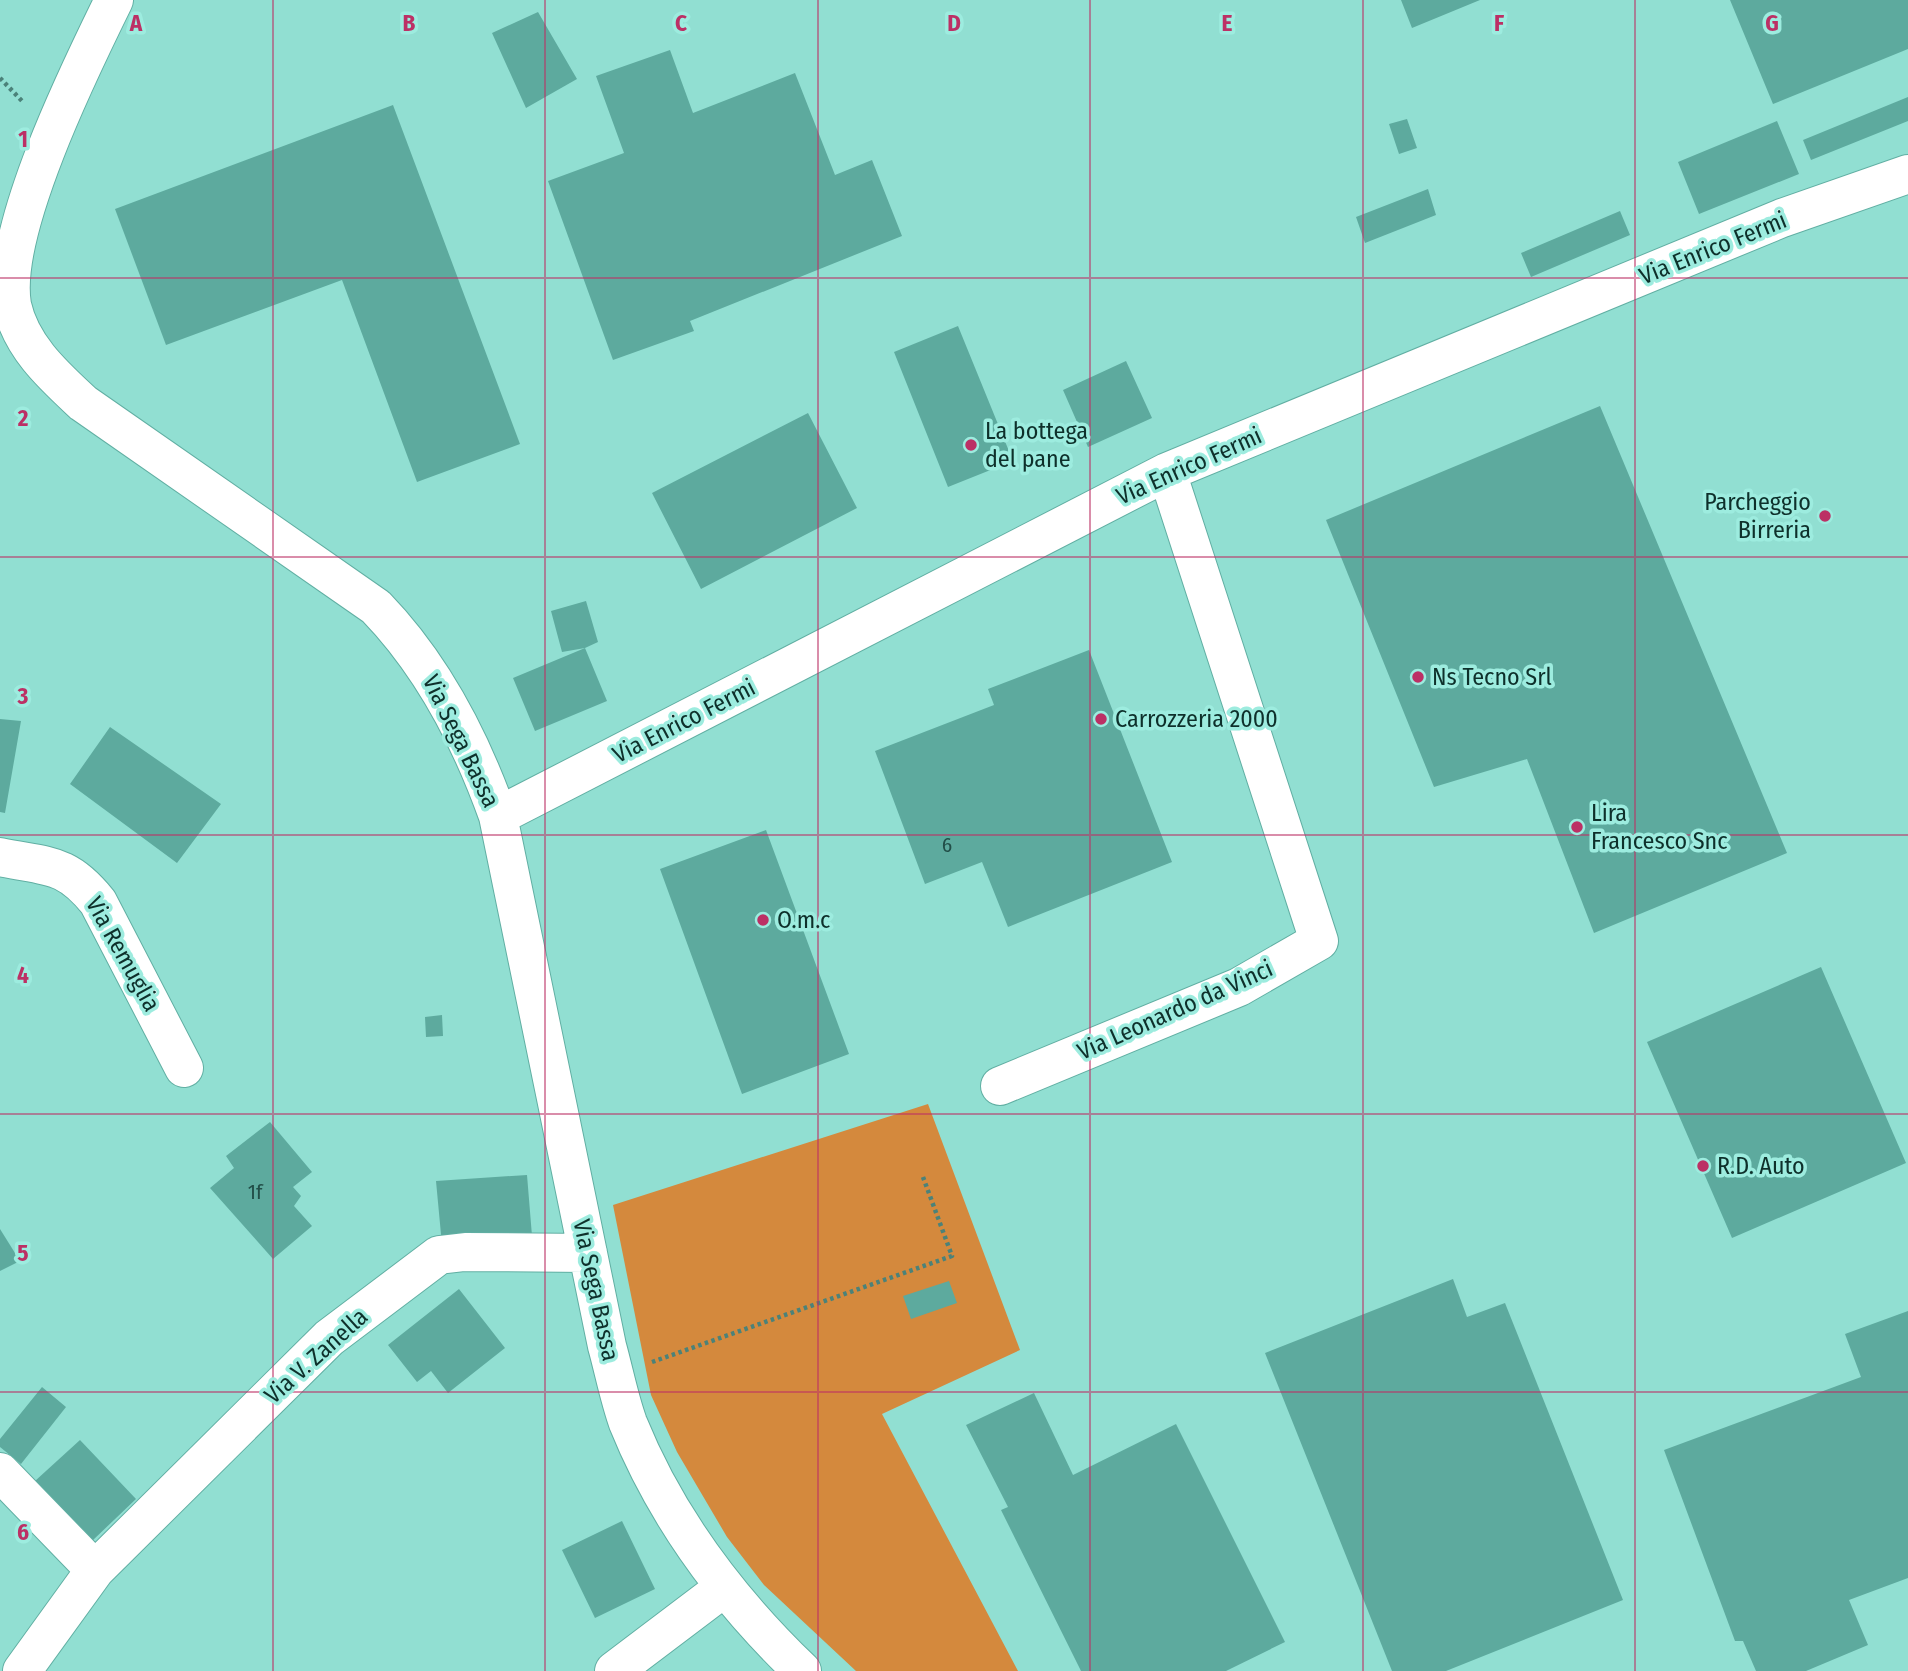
<svg xmlns="http://www.w3.org/2000/svg" width="1908" height="1671" font-family="'Fira Sans Condensed',sans-serif">
<style>
.green{fill:#d4893d}
.building{fill:#5daa9e}
.lines{fill:none;stroke-linecap:round;stroke-linejoin:round}
.minor-casing{stroke:#61afa3;stroke-width:40}
.path{stroke:#4b8279;stroke-width:4.5;stroke-dasharray:3.5 3.5;stroke-linecap:butt}
.minor{stroke:#fff;stroke-width:38}
.grid{fill:none;stroke:#bc3065;stroke-width:2;stroke-opacity:0.55}
.poi-dot{fill:#bc3065;stroke:#9decdf;stroke-width:2.5}
.labels{text-anchor:middle;dominant-baseline:central;stroke-width:7;stroke-linejoin:round;paint-order:stroke}
.number-label{font-size:21px;fill:#224e48}
.street-label{font-size:24px;fill:#0e302b;stroke:#9decdf}
.poi-label{font-size:24px;fill:#0e302b;stroke:#9decdf;text-anchor:start}
.grid-label{font-size:23px;text-anchor:middle;font-weight:bold;fill:#bc3065;stroke:#9decdf;stroke-width:7;stroke-linejoin:round;paint-order:stroke}
</style>
<rect width="100%" height="100%" fill="#91dfd2"/>
<path class="green" d="M928 1104 1020 1350 882 1414 1018 1671H856L764 1585 727 1537 677 1452 651 1395 613 1205Z"/>
<path class="building" d="M1401 0H1480L1412 28Z
M1730 0H1908V49L1773 104Z
M538 12 577 79 526 108 492 33Z
M670 50 693 113 795 73 835 175 872 160 902 236 690 321 694 331 613 360 548 181 624 153 596 76Z
M1908 97V121L1811 160 1803 140Z
M393 105 520 444 417 482 342 280 166 345 115 209Z
M1407 119 1417 148 1399 154 1389 124Z
M1777 121 1799 174 1699 214 1678 162Z
M1428 189 1436 215 1365 243 1356 217Z
M1620 211 1630 235 1531 277 1521 253Z
M958 326 1013 461 948 487 894 352Z
M1126 361 1152 418 1088 447 1063 390Z
M1600 406 1787 853 1594 933 1527 759 1434 787 1326 520Z
M808 413 857 508 701 589 652 493Z
M586 601 598 642 585 648 607 701 535 731 513 678 585 648 562 652 551 611Z
M1089 650 1172 862 1008 927 982 862 925 884 875 751 994 705 988 689Z
M0 719 21 721 5 813 0 812Z
M110 727 221 804 177 863 70 784Z
M766 830 849 1054 742 1094 660 869Z
M1821 967 1906 1163 1732 1238 1647 1042Z
M442 1015 443 1036 426 1037 425 1017Z
M270 1122 312 1172 293 1187 301 1196 294 1206 312 1226 273 1259 210 1188 234 1168 226 1156Z
M527 1175 532 1236 442 1245 436 1181Z
M0 1229 20 1261 0 1271Z
M1453 1279 1467 1317 1505 1303 1623 1600 1446 1671H1392L1265 1353Z
M949 1281 957 1303 911 1319 903 1296Z
M459 1289 505 1348 448 1393 431 1371 417 1382 388 1345Z
M1908 1311V1578L1849 1600 1868 1645 1806 1671H1756L1743 1641H1735L1664 1450 1861 1377 1845 1334Z
M42 1387 66 1407 21 1464 0 1447V1439Z
M1034 1393 1073 1475 1176 1424 1285 1642 1226 1671H1081L1001 1510 1008 1507 966 1425Z
M80 1440 136 1499 92 1541 35 1481Z
M622 1521 655 1589 595 1618 562 1550Z"/>
<g class="lines">
<defs>
<path id="minor" d="M114 0C80 69 0 231 12 305 21 347 54 376 83 403L376 607C432 665 471 740 498 816L607 1346C614 1371 619 1398 628 1423 666 1517 729 1601 802 1671
M498 816 1167 472 1782 218 1908 174
M0 857C48 867 66 862 98 902L184 1068
M1000 1086 1239 987 1319 941 1167 472
M0 1472 95 1570
M22 1671 95 1570 329 1338 439 1255 465 1252 588 1253
M614 1671 725 1587"/>
</defs>
<use href="#minor" class="minor-casing"/>
<path class="path" d="M0 78 23 102
M652 1362 952 1256 923 1177"/>
<use href="#minor" class="minor"/>
</g>
<path class="grid" d="M273 0V1671M545 0V1671M818 0V1671M1090 0V1671M1363 0V1671M1635 0V1671M0 278H1908M0 557H1908M0 835H1908M0 1114H1908M0 1392H1908"/>
<g class="poi-dot">
<circle cx="971" cy="445" r="7"/>
<circle cx="1825" cy="516" r="7"/>
<circle cx="1418" cy="677" r="7"/>
<circle cx="1101" cy="719" r="7"/>
<circle cx="1577" cy="827" r="7"/>
<circle cx="763" cy="920" r="7"/>
<circle cx="1703" cy="1166" r="7"/>
</g>
<g class="labels">
<g class="number-label">
<text x="947" y="845">6</text>
<text x="255" y="1192">1f</text>
</g>
<g class="street-label">
<text transform="translate(1713 248) rotate(-22)">Via Enrico Fermi</text>
<text transform="translate(1189 466) rotate(-24)">Via Enrico Fermi</text>
<text transform="translate(684 721) rotate(-27)">Via Enrico Fermi</text>
<text transform="translate(461 741) rotate(64)">Via Sega Bassa</text>
<text transform="translate(123 954) rotate(61)">Via Remuglia</text>
<text transform="translate(1175 1010) rotate(-24)">Via Leonardo da Vinci</text>
<text transform="translate(596 1290) rotate(78)">Via Sega Bassa</text>
<text transform="translate(316 1356) rotate(-42)">Via V. Zanella</text>
</g>
<g class="poi-label">
<text x="985" y="431">La bottega<tspan x="985" dy="28">del pane</tspan></text>
<text x="1811" y="502" text-anchor="end">Parcheggio<tspan x="1811" dy="28">Birreria</tspan></text>
<text x="1432" y="677">Ns Tecno Srl</text>
<text x="1115" y="719">Carrozzeria 2000</text>
<text x="1591" y="813">Lira<tspan x="1591" dy="28">Francesco Snc</tspan></text>
<text x="777" y="920">O.m.c</text>
<text x="1717" y="1166">R.D. Auto</text>
</g>
</g>
<g class="grid-label">
<text x="136" y="31">A</text>
<text x="409" y="31">B</text>
<text x="681" y="31">C</text>
<text x="954" y="31">D</text>
<text x="1227" y="31">E</text>
<text x="1499" y="31">F</text>
<text x="1772" y="31">G</text>
<text x="23" y="147">1</text>
<text x="23" y="426">2</text>
<text x="23" y="704">3</text>
<text x="23" y="983">4</text>
<text x="23" y="1261">5</text>
<text x="23" y="1540">6</text>
</g>
</svg>
